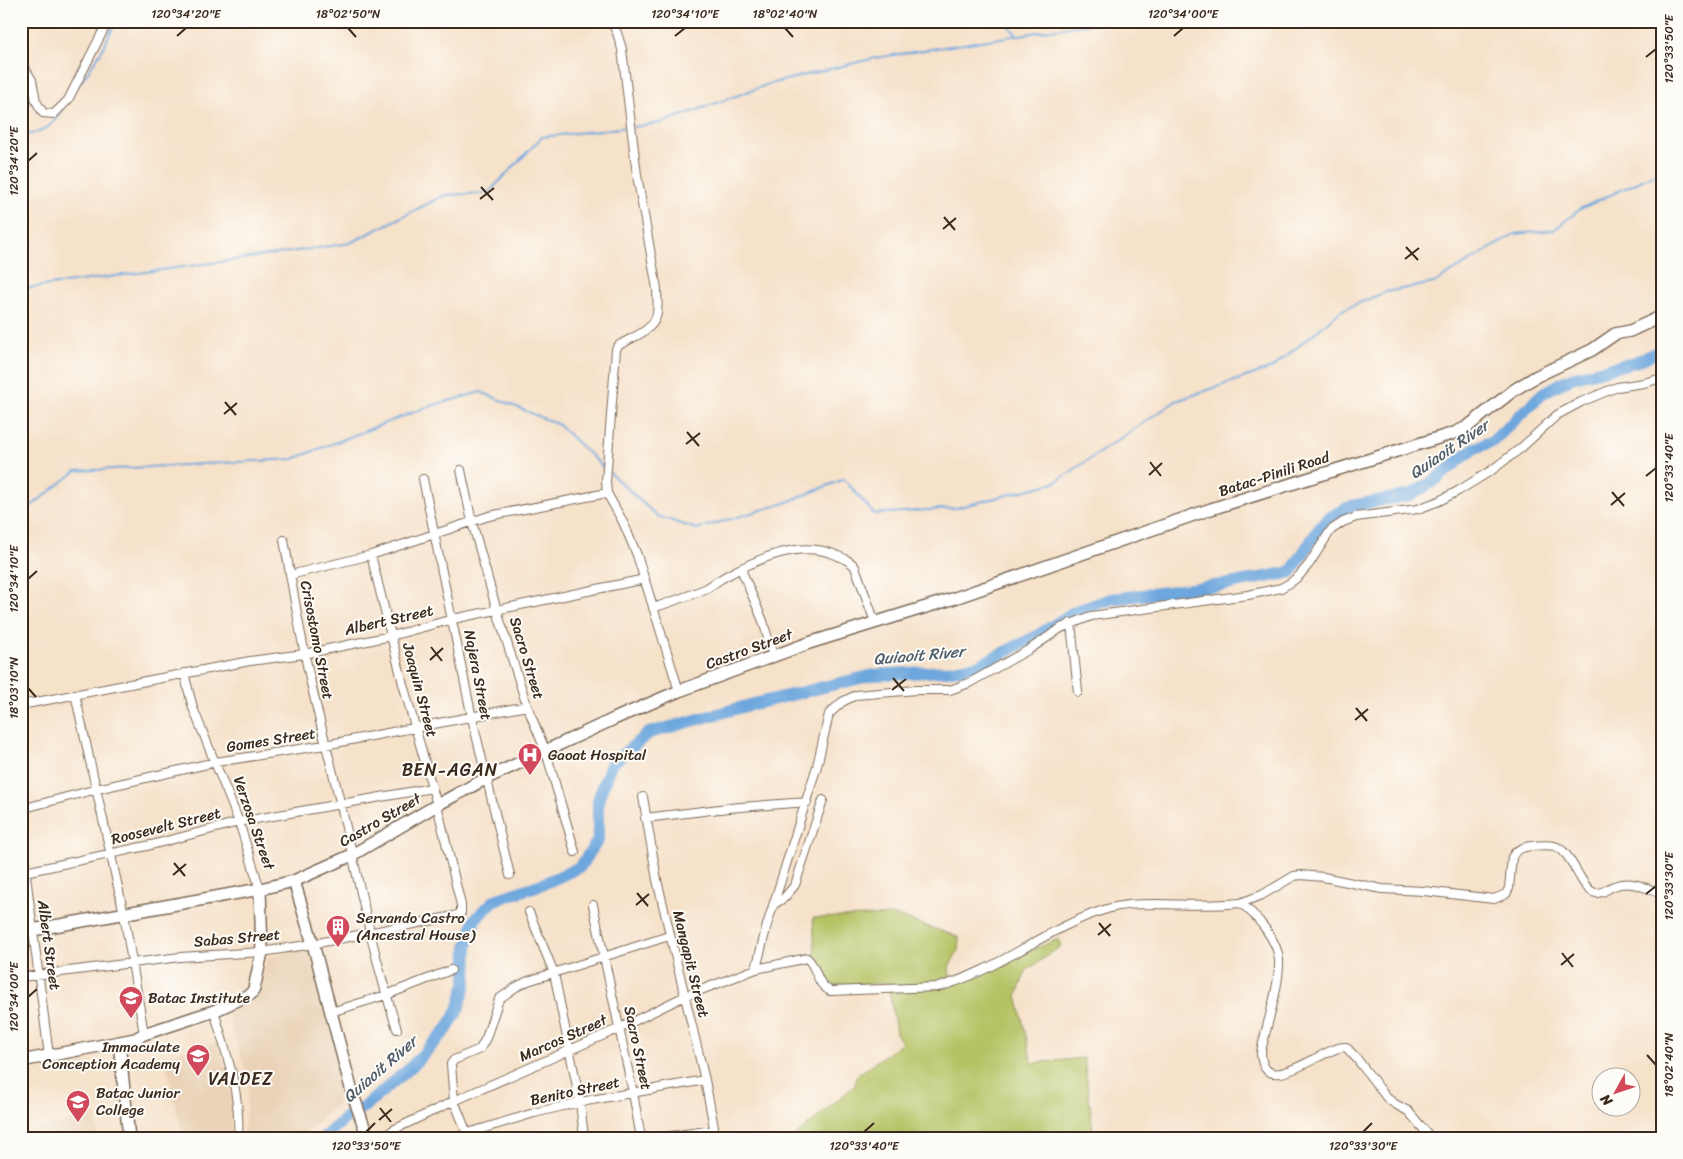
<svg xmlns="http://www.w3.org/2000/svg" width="1683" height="1159" font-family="Sriracha,sans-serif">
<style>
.built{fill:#ead3b8}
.green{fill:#b5c365;stroke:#787642}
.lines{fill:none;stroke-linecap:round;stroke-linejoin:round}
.stream{stroke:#6ea7dd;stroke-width:2}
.river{stroke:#6ea7dd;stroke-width:12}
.street-casing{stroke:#7c6a5a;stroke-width:10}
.secondary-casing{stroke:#7c6a5a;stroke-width:14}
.street{stroke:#fff;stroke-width:8}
.secondary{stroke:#fff;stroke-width:11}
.ticks{fill:none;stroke:#3b2a1e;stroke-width:2}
.labels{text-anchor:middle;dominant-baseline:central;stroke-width:4;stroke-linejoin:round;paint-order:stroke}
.street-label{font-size:15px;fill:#3b2a1e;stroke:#fdfcf7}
.poi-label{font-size:15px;fill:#3b2a1e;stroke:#fdfcf7;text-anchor:start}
.water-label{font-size:16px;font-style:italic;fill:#4f5c6a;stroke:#fdfcf7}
.quarter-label{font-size:18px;letter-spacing:1px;fill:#3b2a1e;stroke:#fdfcf7}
.neatline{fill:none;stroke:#3b2a1e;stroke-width:2}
.ticks-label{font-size:12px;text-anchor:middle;fill:#3b2a1e}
</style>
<rect width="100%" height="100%" fill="#fdfcf7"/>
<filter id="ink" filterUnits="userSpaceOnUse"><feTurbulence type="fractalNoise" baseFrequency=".02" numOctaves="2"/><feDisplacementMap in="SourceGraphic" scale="10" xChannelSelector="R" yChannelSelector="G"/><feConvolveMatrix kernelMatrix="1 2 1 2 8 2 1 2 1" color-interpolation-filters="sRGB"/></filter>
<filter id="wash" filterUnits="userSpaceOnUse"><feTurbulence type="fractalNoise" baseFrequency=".0096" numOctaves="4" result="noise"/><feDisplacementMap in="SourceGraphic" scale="20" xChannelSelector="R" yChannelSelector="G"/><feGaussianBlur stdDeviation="1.12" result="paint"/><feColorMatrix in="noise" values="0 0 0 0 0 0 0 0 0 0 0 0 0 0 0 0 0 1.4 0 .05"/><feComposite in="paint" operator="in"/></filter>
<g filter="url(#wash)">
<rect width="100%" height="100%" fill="#f6e1c9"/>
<path class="built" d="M308 946 349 1093 306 1133 295 1138H243L249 1082 226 1010 259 994 267 958Z
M220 1042 232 1099 231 1132 227 1133 228 1138H183L164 1056Z
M97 1115 98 1138H21V1132Z"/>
<path class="green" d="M894 915 959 937 958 951 949 967 951 985 1058 939 1061 946 1026 971 1017 995 1032 1063 1084 1058 1094 1138H793L855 1085 856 1076 902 1043 896 1033 888 983 827 986 815 963 813 918Z"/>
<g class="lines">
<path class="stream" d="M1004 21 1017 35
M81 82 101 52 116 21
M633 127 661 123 769 84 875 58 1107 21
M21 136C42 133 51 128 62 111
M21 289 277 254 350 243 445 195 488 193 542 137 628 127
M610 473 657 516 697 529 785 503 844 479 874 514 956 508 1054 483 1176 401 1272 368 1342 310 1386 292 1434 283 1514 234 1554 230 1580 209 1662 171
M21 514 76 471 293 459 427 407 481 392 559 425 604 468"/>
<path class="river" d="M323 1138 349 1115 365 1106 410 1068 447 1029 458 1010 466 983 467 947 475 919 495 900 545 883 580 867 598 840V800L611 764 649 733 746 706 873 675 946 671 977 666 1035 637 1074 612 1111 599 1230 584 1291 572 1318 530 1328 518 1351 506 1410 495 1434 481 1473 449 1493 441 1543 393 1571 378 1635 362 1662 350"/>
</g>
</g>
<g filter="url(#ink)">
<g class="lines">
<defs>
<path id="street" d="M611 21 617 33 622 49 637 175 657 289C657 298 659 309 656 317 651 332 630 338 618 346L616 349 606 481 607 493 623 522 637 555 679 691
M21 62 32 80 36 101 43 113 54 114 68 100 108 21
M461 470 472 522 497 611 527 706 546 752 575 852
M423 479 472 718 510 875
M284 540C291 578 297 617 305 655 315 706 329 755 341 806 359 881 373 956 397 1029
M741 569 763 621 773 656
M290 575 371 555 489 516 607 493
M653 608C671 602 689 596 707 588 714 584 720 579 726 576 758 559 800 539 836 555 843 558 850 560 855 567L875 622
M1071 623 1078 692
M184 673 193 708 239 822 260 889
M75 694 124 914 144 1034
M21 705 250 661 304 654 391 636 453 619 645 579
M643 797 657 880 705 1080 716 1138
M21 809 97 789 216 762 325 745 527 706
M645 818 728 808 807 802
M21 837 49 1056
M25 872 151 845 239 822 432 788
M1240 903 1262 895 1294 876 1301 875 1323 877 1382 889 1424 891 1494 899 1506 894 1509 888 1512 857C1516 849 1523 847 1531 846 1538 846 1547 844 1554 846 1572 849 1581 892 1596 893 1602 894 1608 888 1614 886 1630 879 1646 888 1662 894
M593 905 633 1093 641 1138
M773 905 784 898 795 885 823 800
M529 912 554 973 580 1102 584 1138
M756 969 767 925 817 766 829 714 842 702 856 695 916 690H950L969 683 1030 649 1061 628 1091 616 1248 595 1281 588 1290 583 1299 576 1309 564 1331 530 1343 522 1356 517 1418 509 1439 501 1458 491 1492 470 1521 448 1557 415 1581 402 1617 387 1644 383 1662 378
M21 977 180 957 262 952 313 944 454 916 461 913V905L437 805 403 684 371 555
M214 1011C226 1053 241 1093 238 1138
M331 1012 386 995 451 970
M384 1138 393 1130 454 1101 620 1028 685 996 756 969 807 958C818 968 815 983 830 991L938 987C999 971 1047 927 1107 909 1123 904 1140 904 1156 904 1184 905 1213 906 1240 903 1256 914 1278 941 1279 960 1280 986 1266 1026 1261 1052 1262 1104 1326 1044 1346 1047L1357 1059 1387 1098 1395 1104 1408 1111 1431 1138
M452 1138 534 1113 580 1102 705 1080
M469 1138 454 1101 451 1064 454 1060 480 1049 486 1038 499 999 516 987 528 981 669 936
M656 1138 714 1130"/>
<path id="secondary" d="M294 881 313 944 352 1092 368 1138
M21 932 260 889 294 881 352 855 437 805 487 778 616 718 679 691 809 643 952 599 1211 509 1454 433 1467 427 1514 390 1537 376 1592 350 1615 334 1630 331 1662 316
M119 1042 129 1138
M21 1061 135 1039 144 1034 214 1011 251 994 254 989 262 952 260 889"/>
</defs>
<use href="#street" class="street-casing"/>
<use href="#secondary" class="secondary-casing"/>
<use href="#street" class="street"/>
<use href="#secondary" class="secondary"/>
</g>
</g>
<path class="ticks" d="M348 28 356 37M785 28 793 37M177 36 186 28M675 36 685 28M1174 36 1183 28M1646 57 1656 49M28 161 37 153M481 187 493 200M480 199 494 188M944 217 955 230M943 229 956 218M1406 247 1418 260M1405 259 1419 248M225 402 236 415M224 414 237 403M687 432 699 446M686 444 700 433M1150 462 1161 476M1149 475 1162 463M1646 476 1656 468M1612 492 1624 506M1611 505 1625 493M28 579 37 571M431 647 442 661M430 660 443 648M893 678 904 691M28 688 36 697M892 690 906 679M1356 708 1367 721M1355 720 1368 709M174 863 185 876M173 875 186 864M637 893 648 906M1646 894 1656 886M636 905 649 894M1099 923 1110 936M1098 935 1111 924M1562 953 1573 967M1561 965 1574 954M28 997 37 989M1647 1055 1656 1065M380 1108 391 1122M379 1120 392 1109M366 1132 375 1123M864 1132 874 1123M1363 1132 1372 1123"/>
<defs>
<symbol id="hospital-pin" viewBox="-11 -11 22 30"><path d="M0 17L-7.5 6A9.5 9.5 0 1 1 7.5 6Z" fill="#d1495b" stroke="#fdfcf7"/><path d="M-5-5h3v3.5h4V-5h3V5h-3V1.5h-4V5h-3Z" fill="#fff"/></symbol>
<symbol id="building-pin" viewBox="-11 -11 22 30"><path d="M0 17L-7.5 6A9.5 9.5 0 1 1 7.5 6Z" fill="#d1495b" stroke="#fdfcf7"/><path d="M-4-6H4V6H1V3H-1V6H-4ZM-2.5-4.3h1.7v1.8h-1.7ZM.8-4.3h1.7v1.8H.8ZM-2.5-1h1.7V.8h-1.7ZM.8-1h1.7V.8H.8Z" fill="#fff"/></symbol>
<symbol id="school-pin" viewBox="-11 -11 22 30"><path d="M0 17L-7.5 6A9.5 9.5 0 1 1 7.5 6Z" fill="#d1495b" stroke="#fdfcf7"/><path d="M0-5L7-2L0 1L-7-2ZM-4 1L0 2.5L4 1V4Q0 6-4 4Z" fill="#fff"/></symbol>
<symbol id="university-pin" viewBox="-11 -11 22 30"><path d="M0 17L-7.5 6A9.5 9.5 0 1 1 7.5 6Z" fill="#d1495b" stroke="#fdfcf7"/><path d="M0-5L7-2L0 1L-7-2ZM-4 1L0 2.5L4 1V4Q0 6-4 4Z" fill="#fff"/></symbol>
</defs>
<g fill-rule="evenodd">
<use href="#hospital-pin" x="516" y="741" width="28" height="38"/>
<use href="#building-pin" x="324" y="913" width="28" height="38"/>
<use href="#school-pin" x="117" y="984" width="28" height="38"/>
<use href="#school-pin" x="184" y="1042" width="28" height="38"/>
<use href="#university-pin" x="64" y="1088" width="28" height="38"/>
</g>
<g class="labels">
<g class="street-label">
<text transform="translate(1274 474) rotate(-18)">Batac-Pinili Road</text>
<text transform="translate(389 620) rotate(-13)">Albert Street</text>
<text transform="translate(317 640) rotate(79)">Crisostomo Street</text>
<text transform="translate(749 649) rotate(-20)">Castro Street</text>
<text transform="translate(527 658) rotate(73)">Sacro Street</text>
<text transform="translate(478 675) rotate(79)">Najera Street</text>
<text transform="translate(420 690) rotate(75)">Joaquin Street</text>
<text transform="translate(271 740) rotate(-9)">Gomes Street</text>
<text transform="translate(380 820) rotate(-30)">Castro Street</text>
<text transform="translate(254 823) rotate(71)">Verzosa Street</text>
<text transform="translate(166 826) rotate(-14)">Roosevelt Street</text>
<text transform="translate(237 938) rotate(-5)">Sabas Street</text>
<text transform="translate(49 945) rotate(82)">Albert Street</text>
<text transform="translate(691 964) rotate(76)">Mangapit Street</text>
<text transform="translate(563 1038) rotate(-24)">Marcos Street</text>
<text transform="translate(638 1048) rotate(78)">Sacro Street</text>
<text transform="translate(575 1091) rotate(-12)">Benito Street</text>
</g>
<g class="poi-label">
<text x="548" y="755">Gaoat Hospital</text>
<text x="356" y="918">Servando Castro<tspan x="356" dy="17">(Ancestral House)</tspan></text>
<text x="148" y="998">Batac Institute</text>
<text x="180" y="1047" text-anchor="end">Immaculate<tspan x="180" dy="17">Conception Academy</tspan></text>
<text x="96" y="1093">Batac Junior<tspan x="96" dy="17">College</tspan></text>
</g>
<g class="water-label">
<text transform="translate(1449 449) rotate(-34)">Quiaoit River</text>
<text transform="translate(919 655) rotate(-5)">Quiaoit River</text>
<text transform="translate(380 1069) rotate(-41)">Quiaoit River</text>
</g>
<g class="quarter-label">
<text x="450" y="770">BEN-AGAN</text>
<text x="241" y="1079">VALDEZ</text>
</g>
</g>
<rect width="1683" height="1159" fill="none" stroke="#fdfcf7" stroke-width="55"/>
<g transform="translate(1616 1092) rotate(230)"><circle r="24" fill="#fdfcf7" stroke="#afa8a0"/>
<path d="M0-4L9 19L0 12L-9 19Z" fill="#d1495b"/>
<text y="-8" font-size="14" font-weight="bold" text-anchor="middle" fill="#3b2a1e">N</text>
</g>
<rect x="28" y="28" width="1628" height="1104" class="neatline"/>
<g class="ticks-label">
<text x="186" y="18">120°34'20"E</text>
<text x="348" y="18">18°02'50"N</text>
<text x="685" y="18">120°34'10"E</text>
<text x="785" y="18">18°02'40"N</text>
<text x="1183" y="18">120°34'00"E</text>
<text transform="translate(1669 49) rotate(-90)" y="4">120°33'50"E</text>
<text transform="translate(14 161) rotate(-90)" y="4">120°34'20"E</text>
<text transform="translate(1669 468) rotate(-90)" y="4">120°33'40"E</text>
<text transform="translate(14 579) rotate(-90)" y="4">120°34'10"E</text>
<text transform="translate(14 688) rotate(-90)" y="4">18°03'10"N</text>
<text transform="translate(1669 886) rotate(-90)" y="4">120°33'30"E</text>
<text transform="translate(14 997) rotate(-90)" y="4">120°34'00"E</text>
<text transform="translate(1669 1065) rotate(-90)" y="4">18°02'40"N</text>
<text x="366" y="1150">120°33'50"E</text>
<text x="864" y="1150">120°33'40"E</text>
<text x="1363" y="1150">120°33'30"E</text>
</g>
</svg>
